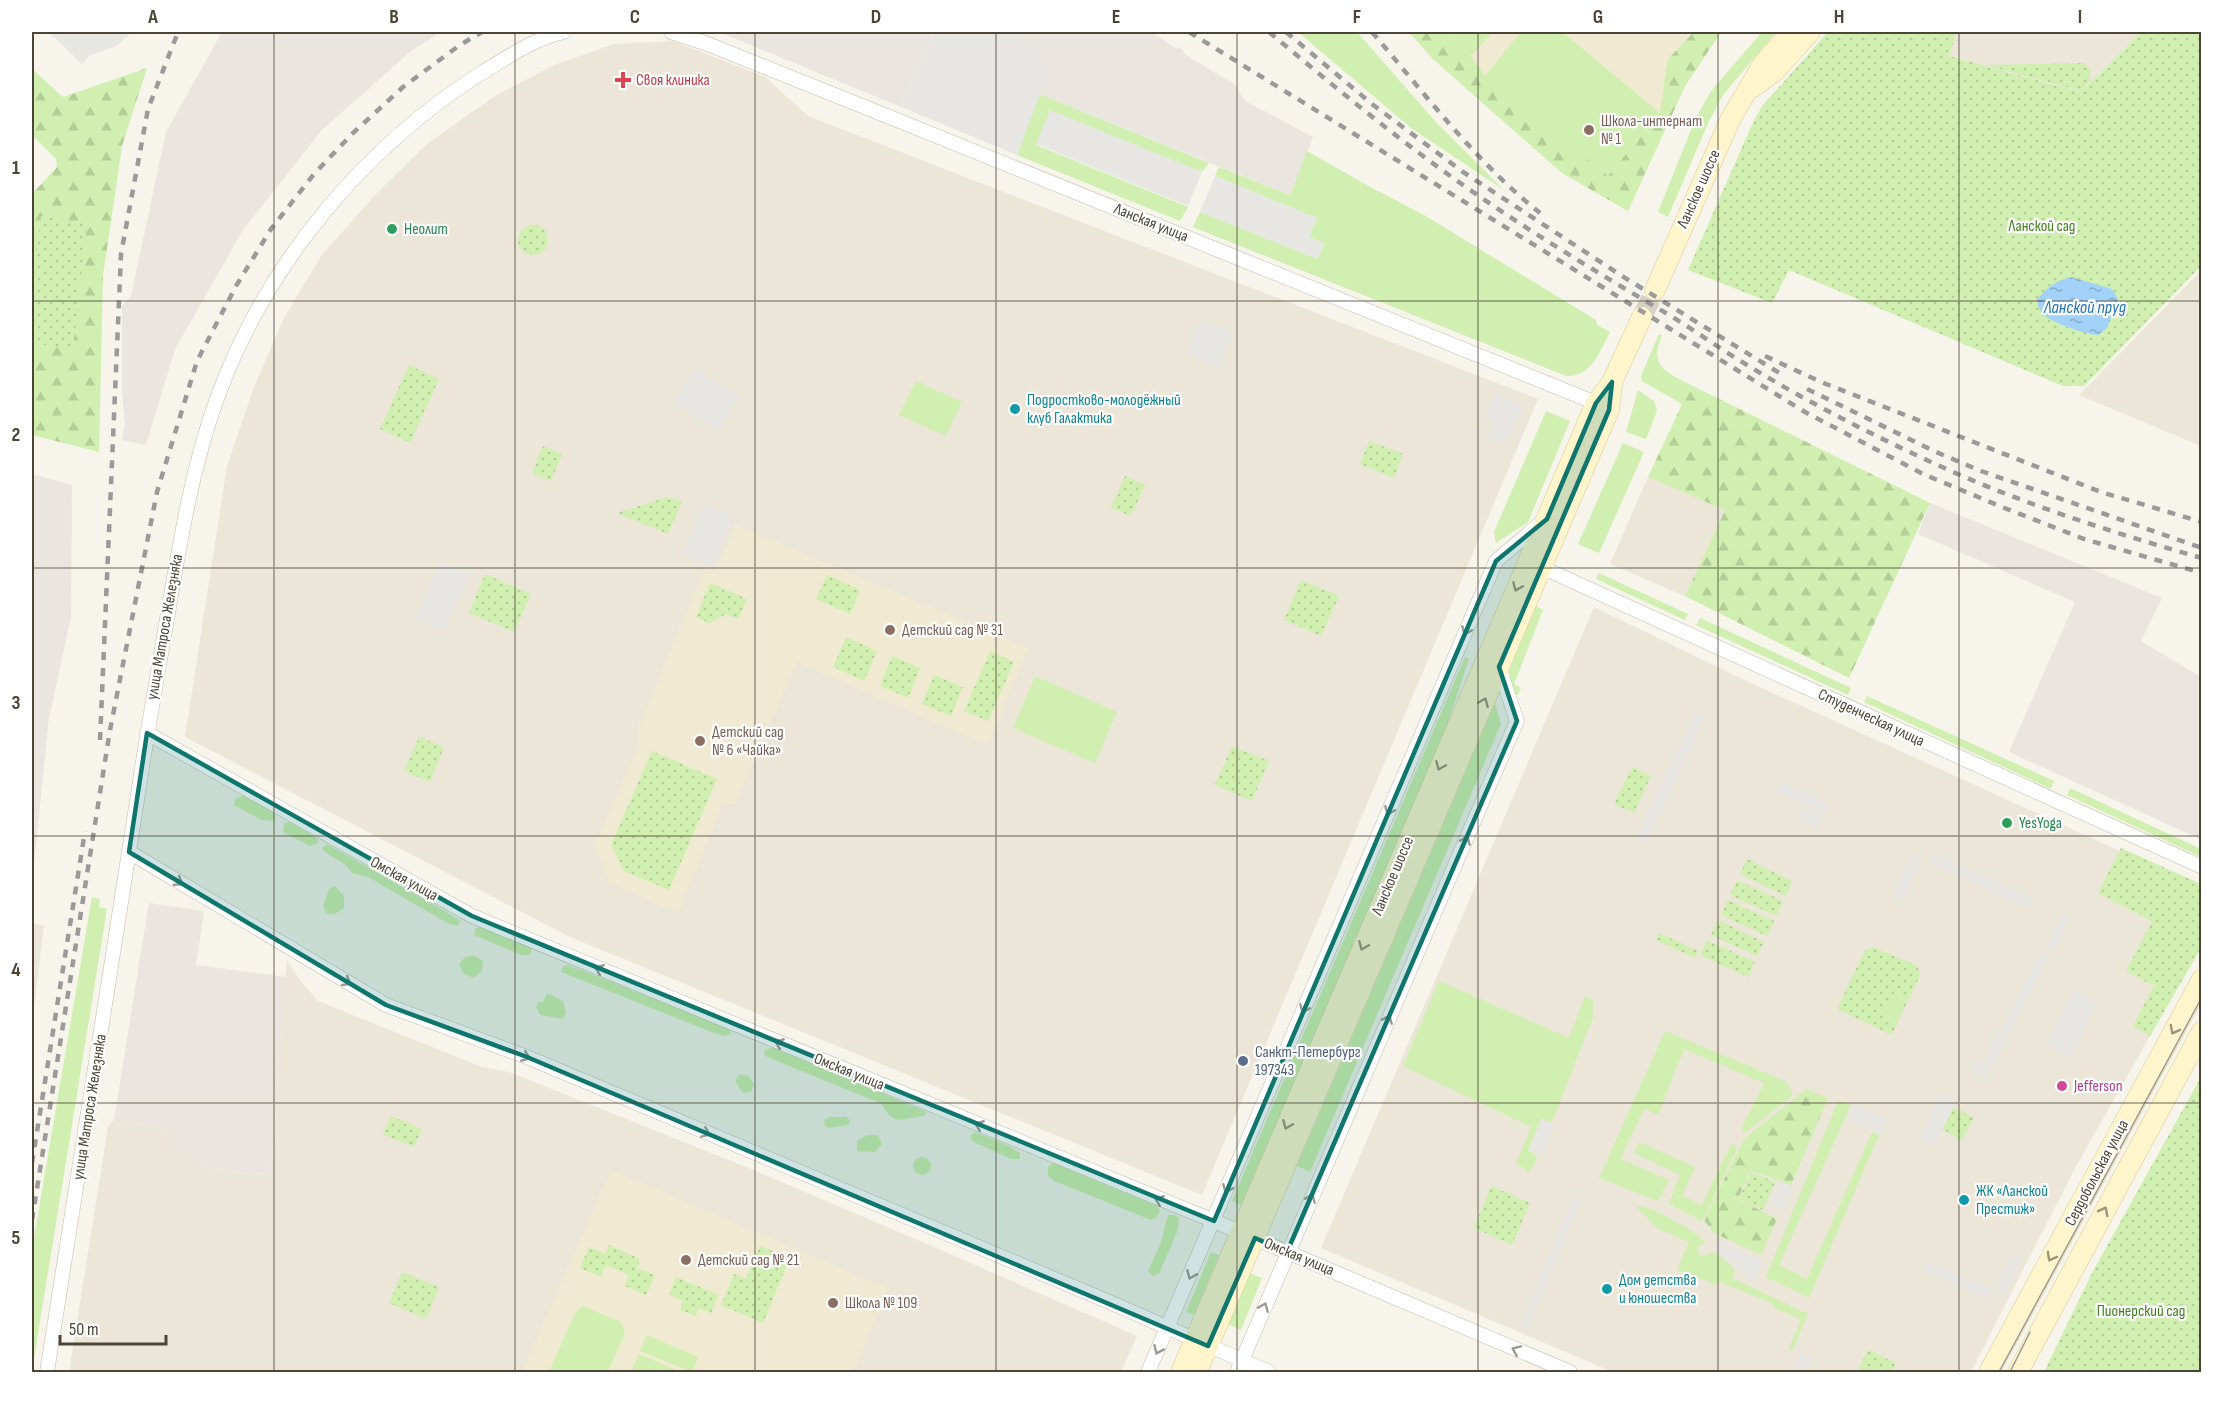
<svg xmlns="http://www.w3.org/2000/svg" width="2233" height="1404" font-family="'Sofia Sans Condensed',sans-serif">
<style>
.residential{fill:#ebe6d8}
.industrial{fill:#eae5df}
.education{fill:#f1ead3}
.grass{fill:#d0efb0}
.forest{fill:url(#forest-firs)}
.park{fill:url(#park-dots);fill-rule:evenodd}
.parking{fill:#e8e6e2}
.water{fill:url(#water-ripples)}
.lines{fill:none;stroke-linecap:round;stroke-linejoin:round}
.secondary-tunnel{stroke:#d5d1c7;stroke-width:20;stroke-dasharray:20 10;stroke-linecap:butt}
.street-casing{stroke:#c4bcac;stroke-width:15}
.secondary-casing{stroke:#dbcb96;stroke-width:21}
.street{stroke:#fff;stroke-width:14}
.secondary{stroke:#fff5cd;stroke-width:20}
.tram{stroke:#9a9a9a;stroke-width:1.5}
.rail{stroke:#9a9a9a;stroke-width:4.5;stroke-dasharray:8 8;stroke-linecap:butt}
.oneway{stroke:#9d947a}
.oneway2{stroke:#9d9991}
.marked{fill:#0f766e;fill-opacity:0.2;stroke:#0f766e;stroke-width:4.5;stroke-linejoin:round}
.grid{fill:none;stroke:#4c4537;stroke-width:1.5;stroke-opacity:0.55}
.health-dot{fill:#e0444e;stroke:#fff;stroke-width:2}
.education-dot{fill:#8d6e63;stroke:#fff;stroke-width:2}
.leisure-dot{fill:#2e9e5b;stroke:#fff;stroke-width:2}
.culture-dot{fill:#0f9aa8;stroke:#fff;stroke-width:2}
.service-dot{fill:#5c6f8a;stroke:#fff;stroke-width:2}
.hotel-dot{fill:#d1479c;stroke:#fff;stroke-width:2}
.labels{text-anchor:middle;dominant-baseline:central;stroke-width:4.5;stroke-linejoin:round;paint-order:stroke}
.health-label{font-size:16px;fill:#be3a42;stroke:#fff;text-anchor:start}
.education-label{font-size:16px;fill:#785e54;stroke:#fff;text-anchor:start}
.street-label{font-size:16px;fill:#4c4537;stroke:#fff}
.park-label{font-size:16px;fill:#418021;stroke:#fff}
.leisure-label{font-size:16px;fill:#27864d;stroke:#fff;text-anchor:start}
.culture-label{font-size:16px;fill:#0d838f;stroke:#fff;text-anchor:start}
.service-label{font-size:16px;fill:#4e5e75;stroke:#fff;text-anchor:start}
.hotel-label{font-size:16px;fill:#b23c85;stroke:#fff;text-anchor:start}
.water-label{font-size:18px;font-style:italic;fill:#2175bd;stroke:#fff}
.neatline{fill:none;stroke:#4c4537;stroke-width:2}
.grid-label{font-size:20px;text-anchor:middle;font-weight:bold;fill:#4c4537}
</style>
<defs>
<pattern id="forest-firs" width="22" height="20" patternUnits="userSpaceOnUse" patternTransform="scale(1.5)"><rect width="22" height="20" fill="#d0efb0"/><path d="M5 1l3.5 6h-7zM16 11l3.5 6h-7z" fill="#b4ce98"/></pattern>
<pattern id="park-dots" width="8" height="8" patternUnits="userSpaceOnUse" patternTransform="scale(1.5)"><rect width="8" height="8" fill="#d0efb0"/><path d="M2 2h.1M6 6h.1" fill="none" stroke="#b4ce98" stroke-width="1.8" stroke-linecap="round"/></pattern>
<pattern id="water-ripples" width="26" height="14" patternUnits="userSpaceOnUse" patternTransform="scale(1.5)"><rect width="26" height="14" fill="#a2d1f9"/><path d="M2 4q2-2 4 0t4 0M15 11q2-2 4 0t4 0" fill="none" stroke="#86abca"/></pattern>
</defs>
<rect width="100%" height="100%" fill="#f7f4eb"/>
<path class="residential" d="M1957 32H2141L2081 92 1949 56Z
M673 41 765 77 808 116 1538 399 1202 1195 570 937 185 737 227 466 254 387 284 318 321 256 376 194 427 144 495 96 554 65 614 44Z
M2201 271V446L2079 395Z
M1648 477 1725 510 1685 596 1610 564Z
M1594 607 1738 677 2201 888V946L2074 1170 1971 1372H1613L1321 1248Z
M32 924 44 925 32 1025Z
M287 960 299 979 318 1001 482 1067 509 1072 746 1167 941 1250 1137 1336 1121 1372H69L108 1127 114 1119 171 1130 198 1167 253 1174 271 1173Z"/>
<path class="industrial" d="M222 32H441L411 51 321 131 243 230 175 349 146 445 122 440 125 425 122 391V306L131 296 166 132Z
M719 32H935L901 107Z
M1012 32H1145L1150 34 1151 32 1177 49 1178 47 1184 51 1183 53 1234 84 1245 101 1313 137 1290 195 1039 94 1045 81 1040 54Z
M32 474 72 485 71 617 49 718 32 881Z
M1930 503 2162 598 2141 641 2201 677 2200 839 2009 752 2075 602 1918 534Z
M149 903 204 911 196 965 286 977 271 1173 253 1174 198 1167 189 1155 170 1152 171 1130 114 1119Z"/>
<path class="education" d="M1409 32H1721L1685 86 1628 211 1562 173 1433 59Z
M735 525 1028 648 988 745 797 662 735 804 723 803 678 913 609 883 595 845 639 744 637 731 705 567 716 571Z
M616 1172 889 1289 853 1372H522L608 1176Z"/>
<path class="grass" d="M1298 32H1357L1435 121 1504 190 1411 128Z
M1445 32H1493L1471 56Z
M1521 32H1562L1660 113 1608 176 1485 76Z
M1762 32H1776L1723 95 1708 123 1668 217 1658 212 1695 120 1711 91Z
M1039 94 1209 163 1202 172 1050 111 1036 145 1188 207 1180 221 1017 155Z
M1307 151 1374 189 1424 215 1596 320 1597 325 1610 332C1600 351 1592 377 1566 376L1193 227 1200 212 1318 259 1309 237 1317 218 1215 176 1219 167 1290 195Z
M1659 334 1662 335C1648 366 1667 373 1691 385L1682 404 1642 381 1641 376Z
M916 381 962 402 946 436 899 415Z
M1638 390 1654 401 1657 411 1646 439 1626 432Z
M1546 411 1570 421 1528 522 1496 543 1494 532Z
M1623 443 1644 452 1599 553 1578 544Z
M1599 573 1688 614 1685 620 1596 579Z
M1536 606 1543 610 1514 684 1521 688 1518 695 1512 692 1509 671Z
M1700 618 1851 688 1848 695 1696 625Z
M1465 657 1469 659 1445 732 1241 1205 1232 1201Z
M1035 676 1117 712 1095 763 1013 728Z
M1867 696 2054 781 2051 789 1864 702Z
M1495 703 1501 724 1310 1172 1297 1166Z
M2070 788 2201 849V857L2067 795Z
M244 795 272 811 276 817 273 821 261 820 234 805 235 799Z
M290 822 318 839V843L310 846 283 832 284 823Z
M327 844 450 914 460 921 458 926 449 924 368 877 352 873C345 860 330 859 322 848Z
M335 886 344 896V908L335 914H327L323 906 329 889Z
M92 897 100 899 99 907 107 909 32 1371V1249Z
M480 926 532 948 530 955H521L474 935 475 929Z
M473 955 483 961 482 971 473 978 463 973 459 964 465 957Z
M568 965 730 1029 731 1034 725 1036 714 1033 561 972 563 966Z
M1439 981 1569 1038 1585 996 1593 1000V1017L1552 1122 1541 1119 1528 1150 1537 1156 1530 1172 1516 1164 1531 1127 1403 1066Z
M1895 991 1907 996 1893 1026 1882 1020Z
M547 993 563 1001 566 1012 563 1019 540 1015 536 1007 538 1002H543Z
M1665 1031 1787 1082 1793 1095 1745 1133 1741 1129 1764 1083 1684 1049 1658 1115 1644 1109 1620 1159 1669 1180 1658 1201 1599 1178Z
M772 1047 927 1112 924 1116C903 1118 893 1127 882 1104L765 1056 764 1051Z
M739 1075H748L754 1084 751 1092 743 1093 735 1081Z
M1838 1101 1851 1105 1779 1265 1807 1279 1872 1132 1879 1135 1809 1298 1766 1277Z
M830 1117H847L850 1121 848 1125 828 1128 824 1125 825 1119Z
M975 1132 1009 1146 1020 1153V1159H1011L972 1141 970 1136Z
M867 1135H878L882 1144 875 1152 857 1151V1141Z
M1639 1142 1695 1167 1682 1196 1702 1205 1731 1144 1738 1146 1702 1221 1669 1204 1680 1175 1634 1153Z
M913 1166a9 9 0 1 1 18 0a9 9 0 1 1-18 0Z
M1053 1163 1157 1206 1160 1211 1157 1217 1151 1220 1054 1181 1048 1176V1167Z
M1639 1205 1660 1213 1694 1232 1706 1243 1697 1246 1700 1256 1715 1252 1735 1269 1732 1278 1808 1314 1792 1351 1789 1349 1801 1319 1774 1308V1304L1720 1282 1718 1285 1677 1270 1689 1242 1657 1228 1637 1207Z
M1168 1215H1175L1179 1218 1178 1230 1159 1274 1153 1276 1148 1271 1161 1242Z
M1211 1252 1219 1255 1194 1315 1186 1312Z
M1249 1273 1262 1278 1241 1330 1228 1324Z
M583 1306 621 1322 625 1333 608 1372H549L575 1313Z
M647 1335 698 1357 692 1372 640 1351Z
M639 1354 681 1372H631Z"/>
<path class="forest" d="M1409 32H1445L1471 56 1485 76 1608 176 1660 113 1668 59 1694 32H1721L1685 86 1628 211 1562 173 1433 59Z
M147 68 122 146 103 276 99 452 32 435V194L57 167 56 159 32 135V69L63 97Z
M1691 385 1930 503 1849 678 1685 596 1725 510 1648 477Z
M1806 1089 1828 1098 1791 1185 1750 1170 1738 1199 1777 1219 1761 1255 1714 1233 1704 1220 1744 1139Z"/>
<path class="park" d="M1828 32H1957L1949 56 2081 92 2141 32H2201V266L2084 386H2063L1789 270 1772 303 1688 270 1754 120 1763 105Z
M2084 63 2090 69V81L2081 91 1986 65Z
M41 216 87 224 73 350 32 343V291Z
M518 240a15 15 0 1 1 30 0a15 15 0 1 1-30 0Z
M409 365 439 379 410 443 380 429Z
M1369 441 1403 454 1394 478 1360 464Z
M543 446 562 454 551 481 532 473Z
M1125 476 1145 485 1131 516 1111 508Z
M668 497 682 502 668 534 617 513Z
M485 574 531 594 514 632 469 613Z
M827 575 860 590 850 614 816 599Z
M1301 580 1339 596 1321 636 1284 620Z
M710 583 747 599 738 619 726 614 709 623 696 617Z
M846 637 877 651 864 681 833 667Z
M990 651 1014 662 988 721 964 711Z
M892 656 920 668 908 698 880 686Z
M934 675 963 687 951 716 922 704Z
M419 737 444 747 430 782 404 771Z
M1232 746 1269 761 1252 801 1215 785Z
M652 751 717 779 669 890 624 871 611 845Z
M1632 767 1651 776 1634 813 1614 804Z
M2121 848 2201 884V948L2150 1036 2133 1026 2154 986 2126 971 2152 921 2098 893Z
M1747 859 1792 881 1786 896 1740 874Z
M1737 880 1783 901 1776 916 1730 895Z
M1728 900 1774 921 1767 936 1721 915Z
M1718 920 1764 942 1757 956 1711 935Z
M1659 933 1698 951 1695 958 1656 940Z
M1707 940 1755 962 1748 977 1700 955Z
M1873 947 1917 966 1920 975 1892 1035 1837 1009 1865 950ZM1895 991 1907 997 1893 1025 1882 1020Z
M2201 1077V1372H2044L2092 1273Z
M1953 1107 1974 1118 1962 1140 1942 1129Z
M391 1116 422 1129 414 1147 383 1134Z
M1751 1172 1775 1182 1763 1210 1739 1199Z
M1491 1186 1530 1203 1512 1245 1474 1228Z
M609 1245 640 1259 637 1268 655 1275 646 1295 625 1286 629 1275 606 1265 601 1277 580 1268 589 1247 605 1254Z
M760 1246 790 1258 763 1323 721 1305 734 1274 746 1279Z
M402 1272 439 1287 426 1319 389 1303Z
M676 1277 719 1295 711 1313 699 1308 696 1316 680 1310 683 1301 669 1295Z
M1868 1350 1896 1363 1892 1372H1857Z"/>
<path class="parking" d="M49 32H132L117 46 90 55 82 64Z
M935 32H1012L1040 53 1046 72 1045 81 1017 155 901 107Z
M1050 110 1202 172 1188 206 1036 144Z
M1215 176 1317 218 1309 237 1325 243 1318 259 1200 212Z
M1201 319 1234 332 1219 368 1186 354Z
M695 368 740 396 719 431 673 402Z
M1495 393 1524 407 1506 445 1487 437 1493 422 1484 418Z
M703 504 734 517 713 567 682 554Z
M441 560 470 573 444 631 415 618Z
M1695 711 1706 716 1646 845 1635 840Z
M1780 781 1829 804 1824 814 1775 792Z
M1802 808 1823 817 1817 829 1797 819Z
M1933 852 2033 898 2029 909 1929 863Z
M1911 854 1922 859 1903 901 1892 896Z
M2061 912 2070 917 2055 950 2046 946Z
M2042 950 2051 955 1986 1078 1969 1069 1974 1060 1981 1064Z
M2074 989 2098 1002 2071 1059 2045 1045Z
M1941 1092 1957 1100 1935 1145 1918 1140Z
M1854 1104 1889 1118 1882 1135 1847 1119Z
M1541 1120 1555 1124 1542 1156 1530 1149Z
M1780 1181 1794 1188 1785 1210 1770 1205Z
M1573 1196 1582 1198 1528 1330 1519 1327Z
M1720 1239 1763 1261 1754 1282 1714 1250Z
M2012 1254 2023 1259 2005 1295 1994 1290 1988 1299 1921 1270 1928 1261 1994 1289Z
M1801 1352 1814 1357 1807 1372H1793Z"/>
<path class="water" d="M2071 277 2112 289 2118 299 2107 328 2098 335C2085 334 2046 322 2040 310 2038 307 2038 303 2037 300 2046 288 2055 281 2071 277Z"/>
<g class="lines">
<path class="secondary-tunnel" d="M1642 317 1655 290"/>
<defs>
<path id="street" d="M671 32 705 43 892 118 1596 403
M1541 567 2202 867
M147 733 472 916 1214 1221 1570 1372
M129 852 386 1005 527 1057 1107 1301 1269 1372
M47 1372C79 1175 109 978 140 781 149 721 160 661 170 601 182 530 195 455 221 388 270 259 367 145 483 72 508 57 535 38 564 32
M1148 1372 1496 561 1542 522
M1237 1372 1517 721 1499 667"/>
<path id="secondary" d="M1752 88 1774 72 1810 32
M1655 290 1731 118 1763 64 1791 32
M1181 1372 1596 403 1612 382 1642 317
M1197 1372 1609 410 1612 385
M1989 1372 2202 979
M2018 1372 2202 1031"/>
</defs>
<use href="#street" class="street-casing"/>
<use href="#secondary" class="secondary-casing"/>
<use href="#street" class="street"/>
<use href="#secondary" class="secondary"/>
<path class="tram" d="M1999 1372 2202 997
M2010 1372 2030 1332"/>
<path class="rail" d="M1189 32 1805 412 1923 474 2002 507 2084 539 2202 573
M1269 32C1330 83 1391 134 1456 180 1525 229 1598 273 1671 316 1694 330 1716 346 1739 360 1800 398 1866 432 1931 462 2017 502 2110 532 2202 558
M1286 32 1372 104 1463 172 1622 276 1781 374
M1372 32C1425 94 1476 162 1540 213
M1765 356 1821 382 2101 492 2202 522
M1807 389 1936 452 1981 471 2202 548
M100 740 121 254 148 109 178 32
M32 1163 85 831
M32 1220 110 730 157 492 197 361 236 286 271 229 314 174 353 133 403 87 460 45 482 32"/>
</g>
<defs><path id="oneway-chevron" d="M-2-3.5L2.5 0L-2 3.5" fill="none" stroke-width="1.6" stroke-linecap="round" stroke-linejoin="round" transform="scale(1.5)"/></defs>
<g class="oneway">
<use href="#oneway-chevron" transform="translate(1517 587) rotate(113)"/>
<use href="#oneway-chevron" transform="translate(1484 702) rotate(-67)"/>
<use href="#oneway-chevron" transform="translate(1440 766) rotate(113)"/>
<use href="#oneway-chevron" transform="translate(1363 946) rotate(113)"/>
<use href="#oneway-chevron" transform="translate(2174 1030) rotate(118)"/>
<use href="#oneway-chevron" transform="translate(1287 1125) rotate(113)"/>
<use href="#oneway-chevron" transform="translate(2104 1211) rotate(-62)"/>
<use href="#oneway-chevron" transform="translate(2051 1257) rotate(119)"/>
</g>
<g class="oneway2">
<use href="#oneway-chevron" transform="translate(1466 631) rotate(113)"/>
<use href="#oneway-chevron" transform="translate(1389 811) rotate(113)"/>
<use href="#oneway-chevron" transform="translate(1466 840) rotate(-67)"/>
<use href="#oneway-chevron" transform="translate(179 882) rotate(31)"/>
<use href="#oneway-chevron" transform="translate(599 969) rotate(-158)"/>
<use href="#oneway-chevron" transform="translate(347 982) rotate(31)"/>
<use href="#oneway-chevron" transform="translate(1304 1009) rotate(113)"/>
<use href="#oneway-chevron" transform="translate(1388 1019) rotate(-67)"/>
<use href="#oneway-chevron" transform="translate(779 1043) rotate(-158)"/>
<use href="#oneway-chevron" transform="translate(526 1057) rotate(22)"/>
<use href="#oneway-chevron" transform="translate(979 1125) rotate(-158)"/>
<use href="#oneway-chevron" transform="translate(706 1133) rotate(23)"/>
<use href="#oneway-chevron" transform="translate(1227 1189) rotate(113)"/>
<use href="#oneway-chevron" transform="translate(1311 1198) rotate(-67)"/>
<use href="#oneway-chevron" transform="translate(1159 1200) rotate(-158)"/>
<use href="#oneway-chevron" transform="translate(1191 1275) rotate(113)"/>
<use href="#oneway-chevron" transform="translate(1264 1307) rotate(-67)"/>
<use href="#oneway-chevron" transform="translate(1158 1350) rotate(114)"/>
<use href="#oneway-chevron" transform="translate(1516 1350) rotate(-157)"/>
</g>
<path class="marked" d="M1612 382 1609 410 1499 667 1517 721 1287 1252 1255 1238 1208 1346 527 1057 386 1005 129 852 147 733 472 916 1214 1221 1496 561 1547 519 1596 403Z"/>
<path class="grid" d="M274 32V1372M515 32V1372M755 32V1372M996 32V1372M1237 32V1372M1478 32V1372M1718 32V1372M1959 32V1372M32 301H2202M32 568H2202M32 836H2202M32 1103H2202"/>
<path class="health-dot" d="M620 71h6v6h6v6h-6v6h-6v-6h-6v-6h6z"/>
<g class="education-dot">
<circle cx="1589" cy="130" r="6"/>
<circle cx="890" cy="630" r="6"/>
<circle cx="700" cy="741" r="6"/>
<circle cx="686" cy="1260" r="6"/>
<circle cx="833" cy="1303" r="6"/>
</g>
<g class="leisure-dot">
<circle cx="392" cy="229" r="6"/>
<circle cx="2007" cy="823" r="6"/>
</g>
<g class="culture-dot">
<circle cx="1015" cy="409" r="6"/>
<circle cx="1964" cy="1200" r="6"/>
<circle cx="1607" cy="1289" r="6"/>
</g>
<circle class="service-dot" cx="1243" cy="1061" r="6"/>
<circle class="hotel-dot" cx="2062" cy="1086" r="6"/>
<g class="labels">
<g class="health-label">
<text x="636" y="80">Своя клиника</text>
</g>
<g class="education-label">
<text x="1601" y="121">Школа-интернат<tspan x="1601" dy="18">№ 1</tspan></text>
<text x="902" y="630">Детский сад № 31</text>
<text x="712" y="732">Детский сад<tspan x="712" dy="18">№ 6 «Чайка»</tspan></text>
<text x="698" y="1260">Детский сад № 21</text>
<text x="845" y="1303">Школа № 109</text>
</g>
<g class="street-label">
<text transform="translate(1699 189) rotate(-66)">Ланское шоссе</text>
<text transform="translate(1151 223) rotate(22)">Ланская улица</text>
<text transform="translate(165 627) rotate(-80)">улица Матроса Железняка</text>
<text transform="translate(1871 718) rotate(25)">Студенческая улица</text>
<text transform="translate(1393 876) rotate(-67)">Ланское шоссе</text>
<text transform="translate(404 879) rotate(29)">Омская улица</text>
<text transform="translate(849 1072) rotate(22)">Омская улица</text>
<text transform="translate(90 1107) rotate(-81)">улица Матроса Железняка</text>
<text transform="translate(2097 1173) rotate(-62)">Сердобольская улица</text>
<text transform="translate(1299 1257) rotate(23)">Омская улица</text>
</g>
<g class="park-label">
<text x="2042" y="226">Ланской сад</text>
<text x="2141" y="1311">Пионерский сад</text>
</g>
<g class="leisure-label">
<text x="404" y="229">Неолит</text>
<text x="2019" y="823">YesYoga</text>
</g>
<g class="culture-label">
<text x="1027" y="400">Подростково-молодёжный<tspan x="1027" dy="18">клуб Галактика</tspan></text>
<text x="1976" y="1191">ЖК «Ланской<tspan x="1976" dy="18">Престиж»</tspan></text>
<text x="1619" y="1280">Дом детства<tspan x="1619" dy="18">и юношества</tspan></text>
</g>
<g class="service-label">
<text x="1255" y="1052">Санкт-Петербург<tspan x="1255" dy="18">197343</tspan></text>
</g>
<g class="hotel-label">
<text x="2074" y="1086">Jefferson</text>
</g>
<g class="water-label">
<text x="2085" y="307">Ланской пруд</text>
</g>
</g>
<rect width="2233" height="1404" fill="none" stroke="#ffffff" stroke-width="66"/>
<path d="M60 1335v9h106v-9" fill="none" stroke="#4c4537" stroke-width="3"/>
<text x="69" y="1335" font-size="18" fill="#4c4537" stroke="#ffffff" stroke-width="4.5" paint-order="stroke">50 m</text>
<rect x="33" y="33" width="2167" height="1338" class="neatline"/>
<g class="grid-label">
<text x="153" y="23">A</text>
<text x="394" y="23">B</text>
<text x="635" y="23">C</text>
<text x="876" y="23">D</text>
<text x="1116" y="23">E</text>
<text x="1357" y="23">F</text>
<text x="1598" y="23">G</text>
<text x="1839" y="23">H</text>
<text x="2080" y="23">I</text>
<text x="16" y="174">1</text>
<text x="16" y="441">2</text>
<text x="16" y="709">3</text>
<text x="16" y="976">4</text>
<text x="16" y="1244">5</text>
</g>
</svg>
